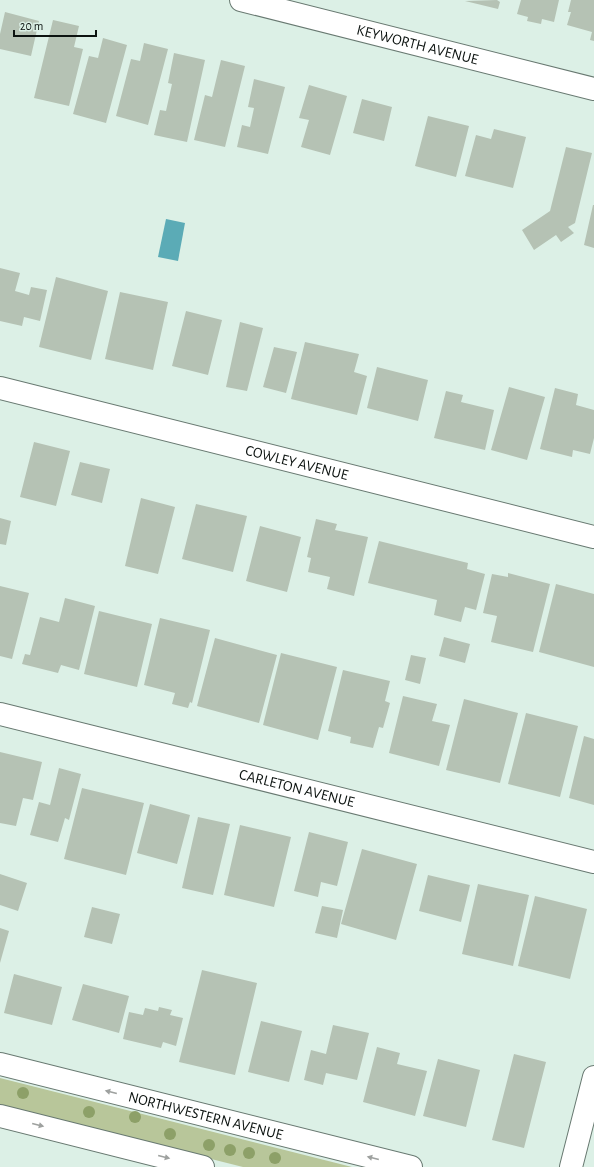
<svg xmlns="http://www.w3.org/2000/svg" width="594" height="1167" font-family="'Alegreya Sans',sans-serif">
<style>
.green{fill:#b8c69a}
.water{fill:#5babb6}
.building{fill:#b5c2b4}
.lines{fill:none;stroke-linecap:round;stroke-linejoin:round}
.minor-casing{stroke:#687971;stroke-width:24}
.minor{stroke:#fff;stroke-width:22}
.tree{fill:#8da068}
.oneway{fill:#9ea19f}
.labels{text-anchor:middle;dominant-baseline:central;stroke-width:3.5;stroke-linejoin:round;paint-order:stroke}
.street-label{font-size:15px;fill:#0c1310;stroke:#dcf0e6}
</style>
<rect width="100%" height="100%" fill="#dcf0e6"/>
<path class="green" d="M0 1078 352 1167H243L0 1106Z"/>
<path class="water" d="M166 219 185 223 178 261 158 257Z"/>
<path class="building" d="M497 0 500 2 498 9 465 1Z
M521 0H559L554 22 542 19 541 24 527 21 528 17 517 14Z
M571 0H594V41L590 40 592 32 567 25 571 12H568Z
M5 12 39 21 31 56 0 49V34Z
M53 20 79 26 74 47 83 49 69 106 34 98Z
M103 38 127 45 106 123 73 114 89 56 98 58Z
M144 43 168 49 148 125 116 116 131 59 140 61Z
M174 53 205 60 187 142 154 135 160 110 166 111 172 84 168 83Z
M221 60 245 66 225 147 194 140 205 95 212 97Z
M254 79 285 87 268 154 237 147 242 125 250 127 254 108 248 107Z
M309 85 347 96 330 155 301 147 309 120 299 118Z
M362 99 392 107 384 141 353 133Z
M428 116 469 126 456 177 415 166Z
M494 129 526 137 513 188 465 176 476 135 491 139Z
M566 147 592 153 575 223 568 227 574 233 561 242 556 235 534 250 522 230 550 211Z
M593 205H594V248L584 245Z
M0 268 20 273 15 291 29 295 31 287 47 290 40 321 24 317 22 326 0 321Z
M56 277 108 291 91 360 39 347Z
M120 292 168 302 153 370 105 359Z
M186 311 222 320 208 375 172 366Z
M240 322 263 328 247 391 226 387Z
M305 342 359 354 354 372 367 376 357 415 291 399Z
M274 347 297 352 286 393 263 387Z
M377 367 428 380 418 421 367 408Z
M509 387 545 397 527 460 491 450Z
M555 388 578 394 576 405 594 410V438L590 454 573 450 572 457 540 449Z
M446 391 463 395 461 402 494 410 485 450 434 438Z
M34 442 70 451 56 506 20 497Z
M80 462 110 469 102 503 71 495Z
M141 498 175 507 158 574 125 566Z
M196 504 247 516 233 572 182 559Z
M0 518 11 521 6 545 0 544Z
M316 519 337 524 335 530 368 537 354 596 327 589 330 577 308 572 311 558 307 557Z
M260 526 301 537 287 592 246 581Z
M379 541 468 563 467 569 485 574 476 610 465 607 461 622 434 615 437 600 368 583Z
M508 573 550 584 533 652 491 642 497 616 483 613 492 574 508 577Z
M556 584 594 594V667L539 652Z
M0 586 29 593 12 659 0 656Z
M65 598 95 606 79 670 61 665 58 673 22 664 25 654 30 655 40 617 59 622Z
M99 611 152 624 137 687 84 674Z
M160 618 210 630 192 703 190 702 188 708 172 704 175 693 144 685Z
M444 637 470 644 465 663 439 656Z
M215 638 277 655 259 723 197 706Z
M281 653 337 667 318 740 263 725Z
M411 655 426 658 420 684 405 680Z
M343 670 390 681 385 701 390 703 383 728 379 727 373 748 350 743 351 737 328 731Z
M403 696 437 704 432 721 450 725 439 766 389 753Z
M464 699 518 713 500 783 446 770Z
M526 713 578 726 560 797 508 784Z
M584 736 594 739V805L569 798Z
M0 752 42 762 33 800 23 798 16 826 0 823Z
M59 768 81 774 69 820 65 818 58 842 30 835 39 802 50 805Z
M82 788 144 803 126 875 64 859Z
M150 804 190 815 177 864 137 853Z
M198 817 230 824 213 895 182 888Z
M240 825 291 837 274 907 224 895Z
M309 832 348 842 337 886 321 882 318 897 294 891Z
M362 849 417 864 396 940 341 924Z
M0 874 27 883 18 911 0 905Z
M428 875 470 885 461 922 419 911Z
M478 884 529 895 513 966 462 954Z
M535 896 587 909 570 979 518 966Z
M322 906 343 910 337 938 315 933Z
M92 907 120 914 112 944 84 937Z
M0 928 9 931 0 963Z
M202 970 257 983 235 1075 179 1062Z
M14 974 62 987 52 1025 4 1013Z
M83 984 129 996 119 1033 72 1020Z
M159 1007 172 1010 170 1015 183 1018 176 1046 163 1042 161 1048 123 1039 129 1012 143 1015 145 1008 158 1011Z
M261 1021 302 1031 289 1082 248 1072Z
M333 1025 369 1033 357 1080 326 1073 323 1085 304 1080 311 1050 326 1054Z
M377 1047 400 1053 397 1064 427 1071 415 1116 363 1102Z
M514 1054 546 1062 524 1148 492 1140Z
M438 1059 480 1070 466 1127 423 1116Z"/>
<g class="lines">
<defs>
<g id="minor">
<path id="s1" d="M241 0 594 89"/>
<path id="s2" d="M0 388 594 537"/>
<path id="s3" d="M0 714 594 862"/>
<path id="s4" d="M0 1064 411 1167"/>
<path d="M0 1116 203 1167"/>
<path d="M571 1167 594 1077"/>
</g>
</defs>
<use href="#minor" class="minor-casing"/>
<use href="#minor" class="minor"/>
</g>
<g class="tree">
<circle cx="23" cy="1093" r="6"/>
<circle cx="89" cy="1112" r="6"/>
<circle cx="135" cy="1117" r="6"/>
<circle cx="170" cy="1134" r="6"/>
<circle cx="209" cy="1145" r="6"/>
<circle cx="230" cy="1150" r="6"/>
<circle cx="249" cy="1153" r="6"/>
<circle cx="275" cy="1158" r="6"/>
</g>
<defs><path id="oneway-solid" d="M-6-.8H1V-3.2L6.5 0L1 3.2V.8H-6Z"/></defs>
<g class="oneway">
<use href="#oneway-solid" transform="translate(111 1092) rotate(-166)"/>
<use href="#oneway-solid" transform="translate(38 1125) rotate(14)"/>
<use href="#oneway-solid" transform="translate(164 1157) rotate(14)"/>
<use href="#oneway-solid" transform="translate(373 1158) rotate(-166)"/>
</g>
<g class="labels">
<g class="street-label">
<text stroke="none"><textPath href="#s1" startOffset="182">KEYWORTH AVENUE</textPath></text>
<text stroke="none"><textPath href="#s2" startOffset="306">COWLEY AVENUE</textPath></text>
<text stroke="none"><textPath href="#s3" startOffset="306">CARLETON AVENUE</textPath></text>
<text stroke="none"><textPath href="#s4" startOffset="212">NORTHWESTERN AVENUE</textPath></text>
</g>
</g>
<path d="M14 30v6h82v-6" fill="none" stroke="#0c1310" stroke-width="2"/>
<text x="20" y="30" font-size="12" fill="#0c1310" stroke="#dcf0e6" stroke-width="3" paint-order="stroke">20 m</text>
</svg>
